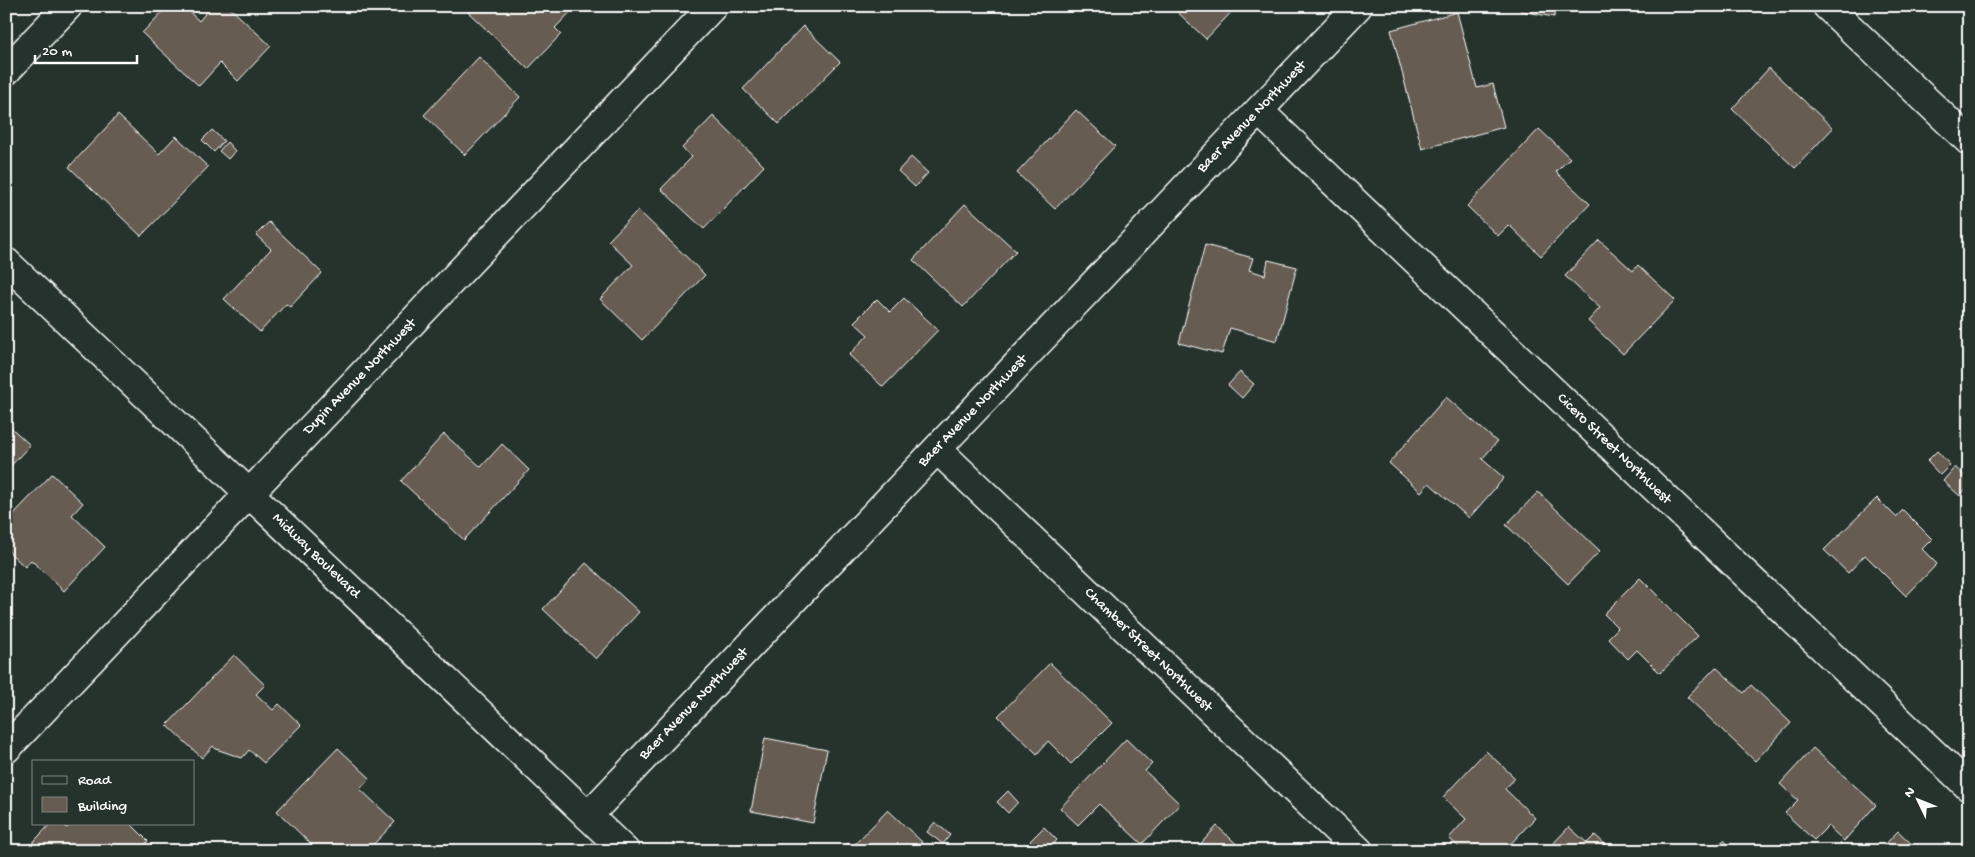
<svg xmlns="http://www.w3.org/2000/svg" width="1975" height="857" font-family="'Gochi Hand',sans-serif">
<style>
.building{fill:#665b51;stroke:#fff}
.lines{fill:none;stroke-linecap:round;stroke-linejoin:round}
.street-casing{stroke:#fff;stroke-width:31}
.secondary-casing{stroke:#fff;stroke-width:31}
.street{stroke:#26332d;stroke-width:28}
.secondary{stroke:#26332d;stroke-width:28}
.labels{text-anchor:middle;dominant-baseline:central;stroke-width:5;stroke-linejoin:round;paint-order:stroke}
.street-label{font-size:15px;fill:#fff;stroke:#26332d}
</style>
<rect width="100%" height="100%" fill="#26332d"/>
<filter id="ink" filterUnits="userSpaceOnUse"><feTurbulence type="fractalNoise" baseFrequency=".02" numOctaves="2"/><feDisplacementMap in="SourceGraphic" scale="10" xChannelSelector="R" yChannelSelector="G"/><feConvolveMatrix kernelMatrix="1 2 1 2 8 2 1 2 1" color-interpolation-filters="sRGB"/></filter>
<g filter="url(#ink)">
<path class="building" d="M168 6H183L199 21 212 6H228L271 46 238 81 220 63 199 86 142 33Z
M474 6H576L555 28 561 34 528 69 468 12Z
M1171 6H1237L1206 39Z
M1517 6H1556L1554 17 1521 11Z
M1457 12 1477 88 1493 84 1504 127 1422 149 1391 30Z
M803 26 840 62 779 124 743 89Z
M479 57 520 97 465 155 424 115Z
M1769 68 1833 128 1795 168 1732 109Z
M1076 110 1115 146 1055 209 1017 173Z
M118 115 159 154 176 136 208 167 141 236 69 167Z
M713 116 764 166 704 229 661 189 692 157 682 148Z
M1539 129 1570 158 1556 172 1590 204 1541 256 1509 225 1498 236 1467 206Z
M212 130 224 141 214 152 202 140Z
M227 142 235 151 228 159 219 151Z
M911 157 928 173 915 187 898 171Z
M965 204 1016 251 963 307 913 260Z
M638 210 705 275 642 340 600 299 633 265 608 241Z
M269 222 322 273 290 307 286 304 260 332 224 299 271 249 256 235Z
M1599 240 1633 271 1638 265 1675 300 1623 354 1588 321 1600 308 1565 276Z
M1205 245 1253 258 1249 270 1265 275 1268 260 1297 267 1277 341 1230 328 1222 354 1179 343Z
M904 298 938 330 883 387 849 355 868 335 854 322 877 299 890 312Z
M1240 372 1254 384 1242 398 1228 385Z
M1446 397 1497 442 1482 459 1504 478 1469 518 1429 483 1421 492 1389 463Z
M6 423 30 445 6 471Z
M444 434 481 467 502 444 529 470 464 540 401 481Z
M1937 451 1950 465 1940 475 1927 461Z
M1955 467 1969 480V486L1960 496 1943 481Z
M52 474 83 503 72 515 105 547 64 591 31 560 25 567 6 549V522Z
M1538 492 1600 551 1568 584 1506 525Z
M1877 498 1896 517 1903 510 1932 539 1922 549 1937 564 1906 596 1865 555 1848 573 1824 550Z
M586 563 639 612 596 659 543 609Z
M1640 578 1698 636 1660 673 1637 650 1628 659 1608 638 1618 628 1604 614Z
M234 655 265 685 256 694 273 710 279 704 301 725 264 763 249 750 242 758 216 749 213 746 202 758 167 725Z
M1050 663 1112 723 1071 764 1048 741 1037 754 998 716Z
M1716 667 1744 693 1751 685 1791 723 1755 761 1687 697Z
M765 738 827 750 813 823 751 811Z
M1126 739 1152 764 1145 771 1180 804 1142 844 1099 804 1078 825 1060 808Z
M338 748 370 778 360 789 395 822 367 851H318L277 811Z
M1813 748 1876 805 1844 841 1828 826 1814 840 1785 813 1798 800 1780 784Z
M1486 751 1515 778 1505 789 1535 818 1504 851H1463L1449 838 1466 819 1443 797Z
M1008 791 1018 802 1008 813 997 802Z
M888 810 922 842 914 851H841L848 843 852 847Z
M935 822 950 835 943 844 927 832Z
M51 823H62L67 828 72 823H130L148 841 139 851H31L28 848Z
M1217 826 1244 851H1194Z
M1044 827 1057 840 1047 851H1039L1030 841Z
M1569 827 1587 843 1595 835 1612 851H1546Z
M1898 831 1919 851H1879Z
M1724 840 1732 849 1730 851H1718L1715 848Z
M1054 846 1060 851H1050Z"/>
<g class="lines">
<defs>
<path id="street" d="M1827 6 1969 141
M6 71 68 6
M1259 111 1969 787
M937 449 1359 851
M6 749 713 6
M588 816 1358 6"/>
<path id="secondary" d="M6 262 625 851"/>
</defs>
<use href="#street" class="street-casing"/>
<use href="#secondary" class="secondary-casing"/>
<use href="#street" class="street"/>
<use href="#secondary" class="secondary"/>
</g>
</g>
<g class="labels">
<g class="street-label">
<text transform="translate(1252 117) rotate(-46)">Baer Avenue Northwest</text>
<text transform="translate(360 377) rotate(-46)">Dupin Avenue Northwest</text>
<text transform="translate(973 411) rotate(-46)">Baer Avenue Northwest</text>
<text transform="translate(1614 449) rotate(44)">Cicero Street Northwest</text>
<text transform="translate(316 556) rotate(44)">Midway Boulevard</text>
<text transform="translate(1148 650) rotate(44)">Chamber Street Northwest</text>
<text transform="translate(694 704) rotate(-46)">Baer Avenue Northwest</text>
</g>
</g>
<rect width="1975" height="857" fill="none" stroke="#26332d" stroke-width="25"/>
<rect x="12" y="12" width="1950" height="832" fill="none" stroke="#fff" stroke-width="2" filter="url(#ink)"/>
<rect x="32" y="760" width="162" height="65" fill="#26332d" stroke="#7d8581"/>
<rect x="42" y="776" width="25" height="8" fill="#26332d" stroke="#7d8581"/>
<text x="78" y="784" font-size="15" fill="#ffffff">Road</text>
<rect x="42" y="797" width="25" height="15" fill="#665b51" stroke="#7d8581"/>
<text x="78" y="810" font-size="15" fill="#ffffff">Building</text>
<g transform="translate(1918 800) rotate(313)" stroke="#26332d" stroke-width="4" paint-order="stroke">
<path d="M0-4L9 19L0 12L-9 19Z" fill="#ffffff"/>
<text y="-8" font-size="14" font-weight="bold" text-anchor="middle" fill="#ffffff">N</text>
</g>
<path d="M35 55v8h102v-8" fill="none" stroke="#ffffff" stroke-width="2.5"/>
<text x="42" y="55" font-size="15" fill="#ffffff" stroke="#26332d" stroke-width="4" paint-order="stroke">20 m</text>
</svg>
